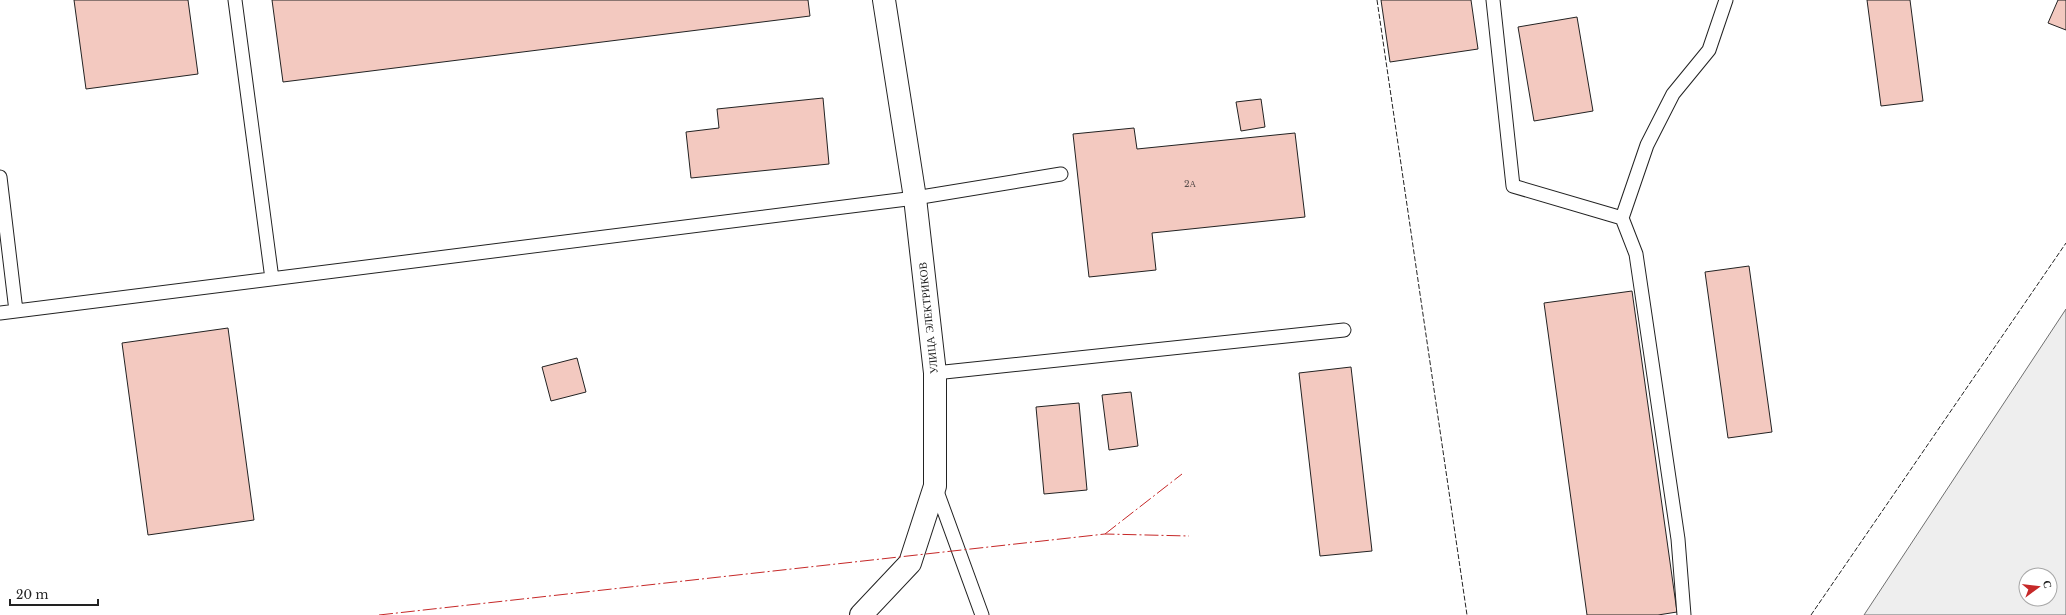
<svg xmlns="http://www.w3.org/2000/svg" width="2066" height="615" font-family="'Libre Baskerville',serif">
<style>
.green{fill:#eee;stroke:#6f6f6f;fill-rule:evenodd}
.building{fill:#f3c9c0;stroke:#222}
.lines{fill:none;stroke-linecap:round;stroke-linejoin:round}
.service-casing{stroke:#222;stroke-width:15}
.minor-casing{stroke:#222;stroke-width:24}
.service{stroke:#fff;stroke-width:13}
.minor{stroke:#fff;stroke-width:22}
.fence{stroke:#222;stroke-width:1;stroke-dasharray:5 2;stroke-linecap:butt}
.power{stroke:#c62828;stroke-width:1;stroke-dasharray:14 3 2 3;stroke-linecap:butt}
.labels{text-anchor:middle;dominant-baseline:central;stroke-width:3;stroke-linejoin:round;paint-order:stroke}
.number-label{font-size:9px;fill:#564c4a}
.street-label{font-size:11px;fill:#222;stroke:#fff}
</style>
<rect width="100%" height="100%" fill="#fff"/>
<path class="green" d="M2066 309V615H1864ZM2026 575H2050V599H2026Z"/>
<path class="building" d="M74 0H188L198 74 86 89Z
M272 0H808L810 16 283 82Z
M1381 0H1471L1478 49 1390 62Z
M1867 0H1910L1923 101 1881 106Z
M2058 0H2066V30L2048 23Z
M1577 17 1593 111 1534 121 1518 27Z
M823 98 829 164 691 178 686 132 719 128 717 109Z
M1261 99 1265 127 1241 131 1236 102Z
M1134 128 1137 149 1295 133 1305 217 1152 233 1156 270 1089 277 1073 134Z
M1749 266 1772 432 1728 438 1705 272Z
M1632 291 1677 612 1658 615H1587L1544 303Z
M228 328 254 520 148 535 122 343Z
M577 358 586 392 551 401 542 367Z
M1351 367 1372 551 1320 556 1299 373Z
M1131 392 1138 446 1109 450 1102 395Z
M1079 403 1087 490 1044 494 1036 407Z"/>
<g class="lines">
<defs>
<path id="service" d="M235 0 272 279
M1493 0 1513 186 1622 218 1636 254 1678 539 1684 615
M0 177 16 311
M1622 218 1647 145 1673 94 1709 50 1726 0
M0 313 915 198 1061 174
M935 373 1344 330
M935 486 982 615"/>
<path id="minor" d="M861 615 910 563 935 486V373L915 198 884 0"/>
</defs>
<use href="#service" class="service-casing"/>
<use href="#minor" class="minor-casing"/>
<use href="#service" class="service"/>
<use href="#minor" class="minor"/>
<path class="fence" d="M1377 0 1467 615
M1811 615 2066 243"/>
<path class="power" d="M1105 534 1182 474
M379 615 1105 534 1189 536"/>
</g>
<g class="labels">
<g class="number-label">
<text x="1190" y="183">2А</text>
</g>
<g class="street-label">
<text transform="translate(928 318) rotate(-96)">УЛИЦА ЭЛЕКТРИКОВ</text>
</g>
</g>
<g transform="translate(2038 587) rotate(75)"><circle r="19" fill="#ffffff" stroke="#a7a7a7"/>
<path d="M0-3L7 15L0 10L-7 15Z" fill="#c62828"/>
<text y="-6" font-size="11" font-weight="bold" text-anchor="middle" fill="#222222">С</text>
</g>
<path d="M10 599v6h88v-6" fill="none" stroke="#222222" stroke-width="2"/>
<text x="16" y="599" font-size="12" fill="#222222" stroke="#ffffff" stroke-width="3" paint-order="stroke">20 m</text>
</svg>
